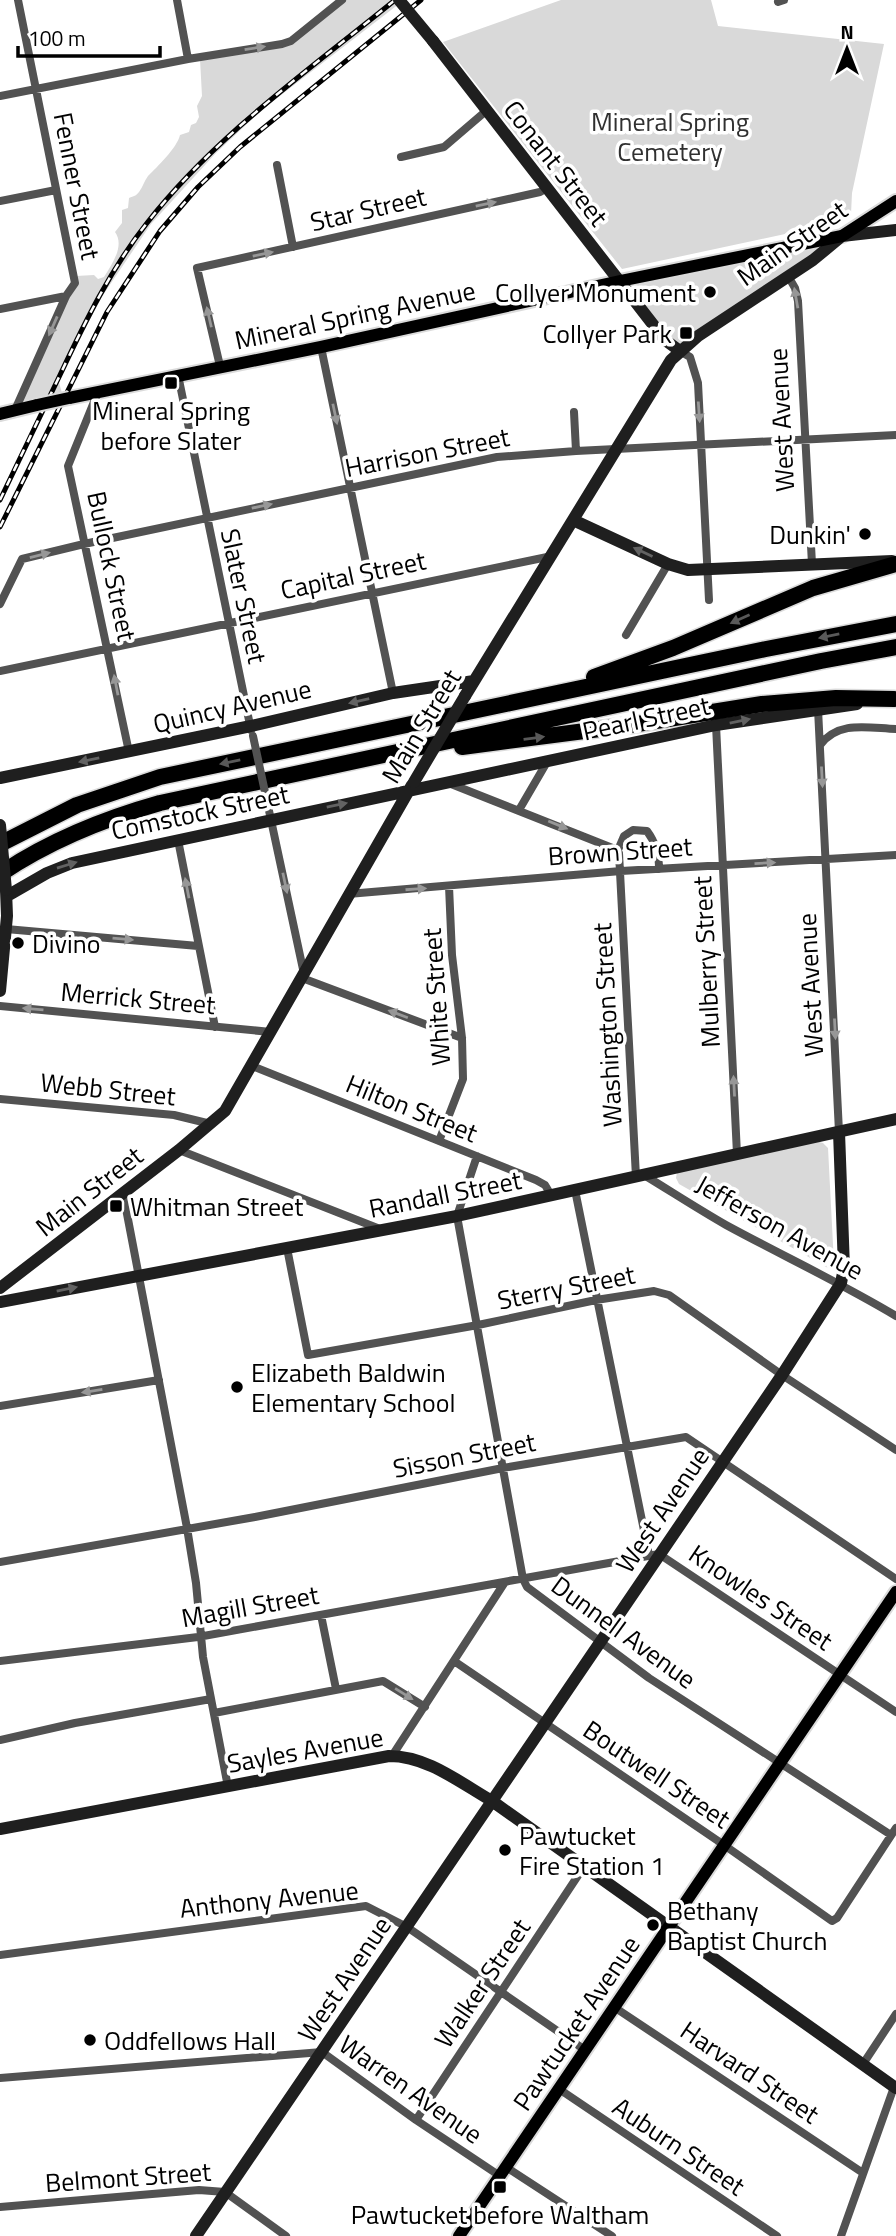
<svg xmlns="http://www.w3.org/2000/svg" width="896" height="2236" font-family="'Titillium Web',sans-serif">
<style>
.green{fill:#d9d9d9}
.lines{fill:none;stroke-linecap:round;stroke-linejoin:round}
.primary-casing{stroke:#dbdbdb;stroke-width:16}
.highway-casing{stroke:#dbdbdb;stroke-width:19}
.street{stroke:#525252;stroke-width:8}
.secondary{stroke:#1f1f1f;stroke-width:12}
.primary{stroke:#000;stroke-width:12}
.highway{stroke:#000;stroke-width:16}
.rail-casing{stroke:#000;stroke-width:5}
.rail{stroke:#fff;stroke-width:2.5;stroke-dasharray:8;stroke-linecap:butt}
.primary-bridge-casing{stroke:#dbdbdb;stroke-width:16;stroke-linecap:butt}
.street-bridge{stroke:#525252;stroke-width:8}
.secondary-bridge{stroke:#1f1f1f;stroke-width:12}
.primary-bridge{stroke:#000;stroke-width:12}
.oneway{fill:#979797}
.oneway2{fill:#626262}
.oneway3{fill:#595959}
.poi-dot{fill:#000;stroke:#fff;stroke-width:2.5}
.labels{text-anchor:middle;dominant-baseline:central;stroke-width:7;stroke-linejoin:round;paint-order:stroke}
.park-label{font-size:26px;fill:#303030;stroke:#fff}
.street-label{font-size:26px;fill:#000;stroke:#fff}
.poi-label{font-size:26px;fill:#000;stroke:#fff;text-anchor:start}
</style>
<rect width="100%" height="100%" fill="#fff"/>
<path class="green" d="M342 0H404L263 109 216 153 151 224 103 295 58 379 64 400 16 407 76 276 94 275 98 279 104 277C112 264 125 246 115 232L122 223V210L128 208 129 198C134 196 136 196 139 192 143 187 144 181 148 176 157 167 177 148 180 135L189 132 191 125 196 123 199 117 197 106 202 96 200 59 287 43Z
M561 0H711L718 26 884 44 852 193 851 214 836 223 622 269 443 42Z
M838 237 676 357 628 282Z
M816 1141 823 1143 828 1148 834 1264 828 1268 679 1184 676 1178 677 1172Z"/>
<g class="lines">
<defs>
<path id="primary" d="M69 398 321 347 620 281 842 236 896 201
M0 414 37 405
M459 2236 896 1592"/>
<path id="highway" d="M594 677 673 648 813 588 896 564
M462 747 631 725 762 704 836 698 894 699
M0 844 77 805 160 777 766 649 896 624
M0 874C49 841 103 819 160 803L821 661 896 647"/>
</defs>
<use href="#primary" class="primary-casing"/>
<use href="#highway" class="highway-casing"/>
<path class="street" d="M177 0 188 59
M778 2 784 0
M0 96 188 59 282 44 291 41 342 0
M401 157 444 147 486 111
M277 165 293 247
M0 201 56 190
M788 276 795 288 798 301 812 564
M0 309 66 296
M321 347 393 693
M680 351 690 357 698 383 709 600
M220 366 197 268 540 192 547 188
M178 375 251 730
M98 392 68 466 129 752
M15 410 66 296 75 283 18 0
M574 412 576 451
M0 604 22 559 84 544 497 457 576 451 896 435
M626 635 668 564
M0 671 552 556
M818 709 839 1132
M716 725 737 1154
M820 745C839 720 868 728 896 729
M451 784 615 849 619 853 636 1177
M268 806 304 974
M519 810 547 762
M178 840 215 1027
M618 850 624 836 633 830 647 831C656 843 659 854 659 869
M348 894 621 871 896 855
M6 929 198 946
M302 978 462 1038
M0 1006 271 1032
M252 1066 536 1180 545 1185 551 1195
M0 1099 174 1115 211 1124
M439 1141 463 1079 462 1038 452 955 449 886
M179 1150 380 1229
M477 1156 457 1216 523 1579 527 1587 649 1678 891 1835
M644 1175C672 1192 698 1209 726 1225 783 1256 841 1283 896 1316
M575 1190 649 1555
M123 1193 187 1528 196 1583 203 1657 228 1787
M287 1248 308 1355 478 1325 596 1300 654 1291 669 1295 782 1375 896 1450
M0 1406 159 1380
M0 1562 255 1517 503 1468 686 1437 896 1579
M321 1615 336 1689
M0 1661 198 1637 659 1554 896 1712
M454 1661 724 1845 832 1921 837 1918 896 1828
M214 1713 383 1681 425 1707
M0 1740 75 1723 211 1699
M392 1756 505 1582
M0 1955 366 1906 407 1927 585 2050
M614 2007 863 2173
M863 2064 896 2014
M0 2078 322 2052 416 2120 500 2176
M559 2089 777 2236
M416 2120 583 1868
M506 2167 612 2236
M0 2207 199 2190 225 2192 286 2236
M841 2236 894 2087"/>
<path class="secondary" d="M433 41 665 340 680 351
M573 520 668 564 688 570 892 561
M465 696 671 360 698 336 813 260 842 236 896 230
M0 778 251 726 393 693 474 681
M7 896 47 873 72 863 716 725 857 704
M0 991 7 916 6 890
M0 1288 179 1150 225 1111 412 785
M0 1302 457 1216 896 1119
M0 1829 389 1756C427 1756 459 1782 492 1801L896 2088
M196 2236 782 1375 841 1283 844 1268 839 1132"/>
<use href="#primary" class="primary"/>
<use href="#highway" class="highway"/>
<defs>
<path id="rail" d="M0 500C20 458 40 416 60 375 85 322 110 270 147 223 216 135 309 70 395 0
M0 527 107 312 160 231 198 187 240 147 421 0"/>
</defs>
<use href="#rail" class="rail-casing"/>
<use href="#rail" class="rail"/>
<defs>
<path id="primary-bridge" d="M37 405 69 398"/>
</defs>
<use href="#primary-bridge" class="primary-bridge-casing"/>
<path class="street-bridge" d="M253 736 268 806"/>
<path class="secondary-bridge" d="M399 0 433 41
M414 782 465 696
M0 825 6 890"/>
<use href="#primary-bridge" class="primary-bridge"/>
</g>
<defs><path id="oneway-solid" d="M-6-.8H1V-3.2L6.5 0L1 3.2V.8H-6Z" transform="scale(1.75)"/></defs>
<g class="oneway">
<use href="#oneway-solid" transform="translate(255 48) rotate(-9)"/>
<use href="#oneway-solid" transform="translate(486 204) rotate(-12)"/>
<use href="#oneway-solid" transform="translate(263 254) rotate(-12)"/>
<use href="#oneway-solid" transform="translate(796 298) rotate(-100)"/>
<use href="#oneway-solid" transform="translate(209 317) rotate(-103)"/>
<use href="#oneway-solid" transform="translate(53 326) rotate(114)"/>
<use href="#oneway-solid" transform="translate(699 412) rotate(86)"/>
<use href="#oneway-solid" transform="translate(335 414) rotate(78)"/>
<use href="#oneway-solid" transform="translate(262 506) rotate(-12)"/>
<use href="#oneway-solid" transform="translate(40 555) rotate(-14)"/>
<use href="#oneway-solid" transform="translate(116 685) rotate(-101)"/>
<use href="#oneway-solid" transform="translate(822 777) rotate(87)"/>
<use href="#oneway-solid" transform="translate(558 825) rotate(22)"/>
<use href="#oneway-solid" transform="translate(765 863) rotate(-3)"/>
<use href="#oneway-solid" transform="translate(285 883) rotate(78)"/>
<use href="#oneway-solid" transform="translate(187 888) rotate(-101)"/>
<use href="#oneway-solid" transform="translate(416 889) rotate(-4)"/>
<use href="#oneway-solid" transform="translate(123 939) rotate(5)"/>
<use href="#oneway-solid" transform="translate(33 1009) rotate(-175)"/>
<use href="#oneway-solid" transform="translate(398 1014) rotate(-159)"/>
<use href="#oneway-solid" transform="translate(835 1029) rotate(87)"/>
<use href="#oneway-solid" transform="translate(734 1086) rotate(-93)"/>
<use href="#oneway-solid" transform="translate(92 1391) rotate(171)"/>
<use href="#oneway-solid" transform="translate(404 1694) rotate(32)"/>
</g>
<g class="oneway2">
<use href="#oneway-solid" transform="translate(643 552) rotate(-155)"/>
<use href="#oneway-solid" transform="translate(359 701) rotate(167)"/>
<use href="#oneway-solid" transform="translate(740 721) rotate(-11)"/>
<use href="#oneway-solid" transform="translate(89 760) rotate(168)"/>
<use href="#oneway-solid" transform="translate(337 805) rotate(-12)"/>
<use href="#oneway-solid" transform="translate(67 865) rotate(-17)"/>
<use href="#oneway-solid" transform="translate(67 1289) rotate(-11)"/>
</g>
<g class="oneway3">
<use href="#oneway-solid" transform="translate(740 619) rotate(156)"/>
<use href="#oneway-solid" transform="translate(829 636) rotate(169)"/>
<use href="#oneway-solid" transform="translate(534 738) rotate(-7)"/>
<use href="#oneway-solid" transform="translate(230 762) rotate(168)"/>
</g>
<g class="poi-dot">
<circle cx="710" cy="292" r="7"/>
<rect x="679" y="326" width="14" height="14" rx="3.5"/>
<rect x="164" y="376" width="14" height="14" rx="3.5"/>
<circle cx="865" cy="534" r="7"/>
<circle cx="18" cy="943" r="7"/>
<rect x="109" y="1199" width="14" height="14" rx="3.5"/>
<circle cx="237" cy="1387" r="7"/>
<circle cx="505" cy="1850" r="7"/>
<circle cx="653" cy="1925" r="7"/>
<circle cx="90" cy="2040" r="7"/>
<rect x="493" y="2180" width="14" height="14" rx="3.5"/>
</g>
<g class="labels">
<g class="park-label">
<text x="670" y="121">Mineral Spring<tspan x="670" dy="30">Cemetery</tspan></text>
</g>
<g class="street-label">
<text transform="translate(556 163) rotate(52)">Conant Street</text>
<text transform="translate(77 186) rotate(79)">Fenner Street</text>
<text transform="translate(368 209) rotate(-13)">Star Street</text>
<text transform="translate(792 243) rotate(-35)">Main Street</text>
<text transform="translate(355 315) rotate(-12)">Mineral Spring Avenue</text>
<text transform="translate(781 420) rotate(-93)">West Avenue</text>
<text transform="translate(427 452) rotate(-11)">Harrison Street</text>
<text transform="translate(112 566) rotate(78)">Bullock Street</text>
<text transform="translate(353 575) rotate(-12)">Capital Street</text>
<text transform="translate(244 596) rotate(78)">Slater Street</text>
<text transform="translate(232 706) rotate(-13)">Quincy Avenue</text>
<text transform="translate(646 718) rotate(-12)">Pearl Street</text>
<text transform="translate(421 726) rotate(-59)">Main Street</text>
<text transform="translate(200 812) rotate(-12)">Comstock Street</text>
<text transform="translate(620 851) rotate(-4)">Brown Street</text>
<text transform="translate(706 962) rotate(-93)">Mulberry Street</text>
<text transform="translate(810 985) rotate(-93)">West Avenue</text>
<text transform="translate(436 997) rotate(-94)">White Street</text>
<text transform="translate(138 998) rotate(5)">Merrick Street</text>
<text transform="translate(607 1025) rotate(-93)">Washington Street</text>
<text transform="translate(108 1089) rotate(6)">Webb Street</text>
<text transform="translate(412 1108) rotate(22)">Hilton Street</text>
<text transform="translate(89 1191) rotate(-38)">Main Street</text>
<text transform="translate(445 1194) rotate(-11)">Randall Street</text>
<text transform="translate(780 1227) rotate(29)">Jefferson Avenue</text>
<text transform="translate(566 1287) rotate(-11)">Sterry Street</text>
<text transform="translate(464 1455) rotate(-11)">Sisson Street</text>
<text transform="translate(662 1510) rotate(-56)">West Avenue</text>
<text transform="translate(761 1597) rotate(34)">Knowles Street</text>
<text transform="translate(250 1606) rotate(-10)">Magill Street</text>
<text transform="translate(624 1632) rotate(36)">Dunnell Avenue</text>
<text transform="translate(305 1750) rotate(-10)">Sayles Avenue</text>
<text transform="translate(657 1774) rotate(34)">Boutwell Street</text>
<text transform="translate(269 1899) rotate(-6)">Anthony Avenue</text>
<text transform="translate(344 1979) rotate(-56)">West Avenue</text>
<text transform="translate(482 1983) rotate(-56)">Walker Street</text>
<text transform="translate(576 2023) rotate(-56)">Pawtucket Avenue</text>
<text transform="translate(750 2072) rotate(34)">Harvard Street</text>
<text transform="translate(411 2089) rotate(35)">Warren Avenue</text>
<text transform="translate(679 2146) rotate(34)">Auburn Street</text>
<text transform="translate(128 2177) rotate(-4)">Belmont Street</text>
</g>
<g class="poi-label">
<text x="696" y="292" text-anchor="end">Collyer Monument</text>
<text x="672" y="333" text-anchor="end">Collyer Park</text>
<text x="171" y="410" text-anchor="middle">Mineral Spring<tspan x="171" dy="30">before Slater</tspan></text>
<text x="851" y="534" text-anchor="end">Dunkin'</text>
<text x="32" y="943">Divino</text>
<text x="130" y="1206">Whitman Street</text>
<text x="251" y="1372">Elizabeth Baldwin<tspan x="251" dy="30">Elementary School</tspan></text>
<text x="519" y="1835">Pawtucket<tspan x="519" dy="30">Fire Station 1</tspan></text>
<text x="667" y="1910">Bethany<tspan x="667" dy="30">Baptist Church</tspan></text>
<text x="104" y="2040">Oddfellows Hall</text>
<text x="500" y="2214" text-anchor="middle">Pawtucket before Waltham</text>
</g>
</g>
<g transform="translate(847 49)" stroke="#ffffff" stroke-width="5" paint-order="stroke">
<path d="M0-5L12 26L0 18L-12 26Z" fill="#000000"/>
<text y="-10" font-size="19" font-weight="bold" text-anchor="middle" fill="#000000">N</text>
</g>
<path d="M18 46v10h142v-10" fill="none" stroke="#000000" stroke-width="3.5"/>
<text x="28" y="46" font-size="21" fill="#000000" stroke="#ffffff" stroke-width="5" paint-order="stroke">100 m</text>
</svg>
